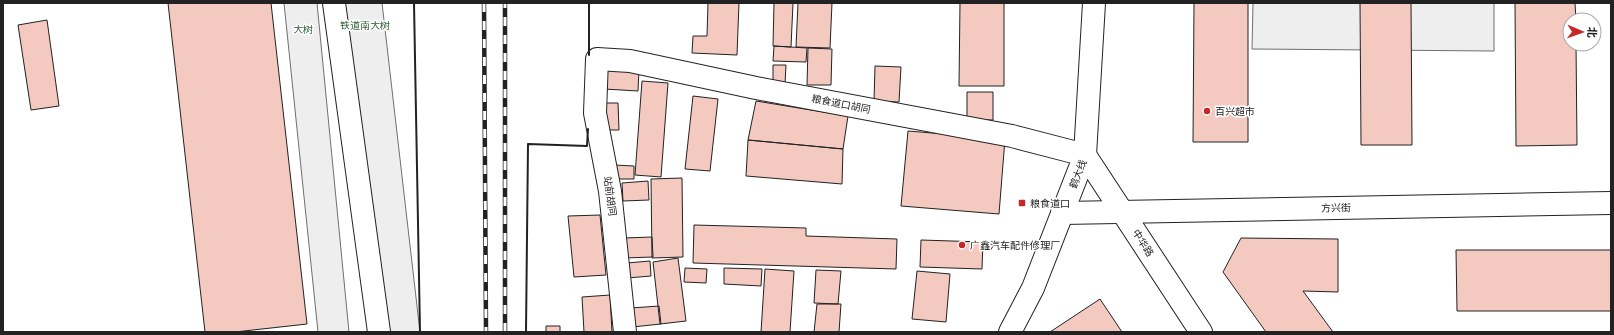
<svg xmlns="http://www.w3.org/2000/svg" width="1614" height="335" font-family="'Archivo Narrow','Noto Sans SC',sans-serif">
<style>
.green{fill:#eee;stroke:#6f6f6f}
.building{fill:#f3c9c0;stroke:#222}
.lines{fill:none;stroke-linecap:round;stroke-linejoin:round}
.street-casing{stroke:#222;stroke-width:24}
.secondary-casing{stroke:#222;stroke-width:24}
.highway-casing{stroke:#222;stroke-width:24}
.street{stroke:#fff;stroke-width:22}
.secondary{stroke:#fff;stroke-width:22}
.highway{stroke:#fff;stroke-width:22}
.rail-casing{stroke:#222;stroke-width:4.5}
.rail{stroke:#fff;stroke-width:3;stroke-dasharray:9;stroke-linecap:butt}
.wall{stroke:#222;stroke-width:2}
.poi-dot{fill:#c62828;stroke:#fff;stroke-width:1.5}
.labels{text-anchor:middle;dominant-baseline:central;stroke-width:3;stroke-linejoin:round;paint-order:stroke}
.park-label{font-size:10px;fill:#2f5e38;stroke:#fff}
.street-label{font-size:10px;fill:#222;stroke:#fff}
.poi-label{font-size:10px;fill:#222;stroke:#fff;text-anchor:start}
</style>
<rect width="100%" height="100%" fill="#fff"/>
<path class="green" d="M284 3H317L349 332H318Z
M343 3H382L420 332H388Z
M1253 3H1494V51L1252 49Z"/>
<path class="building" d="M168 3H271L307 324 235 332H205Z
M708 3H739L737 55 692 53 693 36H707Z
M774 3H793L791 47 773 46Z
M798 3H832L830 48 796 47Z
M960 3H1004V86H959Z
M1194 3H1248V142H1193Z
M1360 3H1411L1412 145H1361Z
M1515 3H1575L1576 20H1570V44H1576L1577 145 1516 146Z
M47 20 59 106 31 110 18 25Z
M774 46 807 48 806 62 773 61Z
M808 48 832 49 831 85H807Z
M773 65H786L785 84H773Z
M875 66 901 67 899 102 874 101Z
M602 67 639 69 638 91 604 89Z
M642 81 668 83 661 177 635 175Z
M967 92H993V120H967Z
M693 96 718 99 710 171 685 169Z
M756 101 848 116 843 149 748 140Z
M604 103H618L619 130H604Z
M908 131 1005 139 999 214 901 206Z
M748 140 843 149 842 184 746 176Z
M614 165 634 166V179H614Z
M682 178 683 257 652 258 651 179Z
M648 181 649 200 623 201 622 183Z
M600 215 606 275 574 277 568 216Z
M694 225 806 228V236L897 239 896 269 693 263Z
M652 237 653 257 624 258V238Z
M1241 238 1338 239V292L1303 291 1333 332H1266L1223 272Z
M921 240 983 242 982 269 920 267Z
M1456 250H1611V311H1457Z
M678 258 686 321 660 324 653 262Z
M650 261 651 276 627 278V263Z
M685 268 707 269 706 283 684 282Z
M724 268 762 269 761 286 724 284Z
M765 269 794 271 790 332H761Z
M816 270 841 271 838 304 814 303Z
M917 271 950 274 946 322 912 319Z
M610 295 612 332H584L582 297Z
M1100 299 1122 332H1050Z
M817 304H841L839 332H814Z
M659 306 661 324 632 327 631 308Z
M546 326H560V332H546Z"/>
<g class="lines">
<defs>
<path id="street" d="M1062 213 1611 203
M625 332 610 191 595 113 597 59 630 61 756 88 1012 136 1085 155"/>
<path id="secondary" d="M334 3 379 332
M1085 155 1201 332"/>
<path id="highway" d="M1010 332 1033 288 1085 155 1094 3"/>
</defs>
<use href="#street" class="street-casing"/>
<use href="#secondary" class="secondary-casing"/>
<use href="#highway" class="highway-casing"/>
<use href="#street" class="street"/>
<use href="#secondary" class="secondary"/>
<use href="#highway" class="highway"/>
<defs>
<path id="rail" d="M484 3 486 332
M505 332V3"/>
</defs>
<use href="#rail" class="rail-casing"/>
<use href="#rail" class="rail"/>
<path class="wall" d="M414 3 420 332
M589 55V3
M526 332 528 144 587 146 588 129"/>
</g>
<g class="poi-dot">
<circle cx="1207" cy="111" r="4"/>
<rect x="1018" y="199" width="8" height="8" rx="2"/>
<circle cx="962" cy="245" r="4"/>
</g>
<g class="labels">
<g class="park-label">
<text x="365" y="25">铁道南大树</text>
<text x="303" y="29">大树</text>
</g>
<g class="street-label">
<text transform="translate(841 104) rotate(11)">粮食道口胡同</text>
<text transform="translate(1078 174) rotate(-68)">鹤大线</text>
<text transform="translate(610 196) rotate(82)">站前胡同</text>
<text transform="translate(1336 208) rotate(-1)">方兴街</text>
<text transform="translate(1143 243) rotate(57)">中华路</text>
</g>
<g class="poi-label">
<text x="1215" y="111">百兴超市</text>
<text x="1030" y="203">粮食道口</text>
<text x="970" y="245">广鑫汽车配件修理厂</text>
</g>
</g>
<rect width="1614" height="335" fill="none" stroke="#222222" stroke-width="8"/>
<g transform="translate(1582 32) rotate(92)"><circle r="19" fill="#ffffff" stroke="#a7a7a7"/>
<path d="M0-3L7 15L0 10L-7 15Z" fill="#c62828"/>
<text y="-6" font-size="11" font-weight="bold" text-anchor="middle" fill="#222222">北</text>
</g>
</svg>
